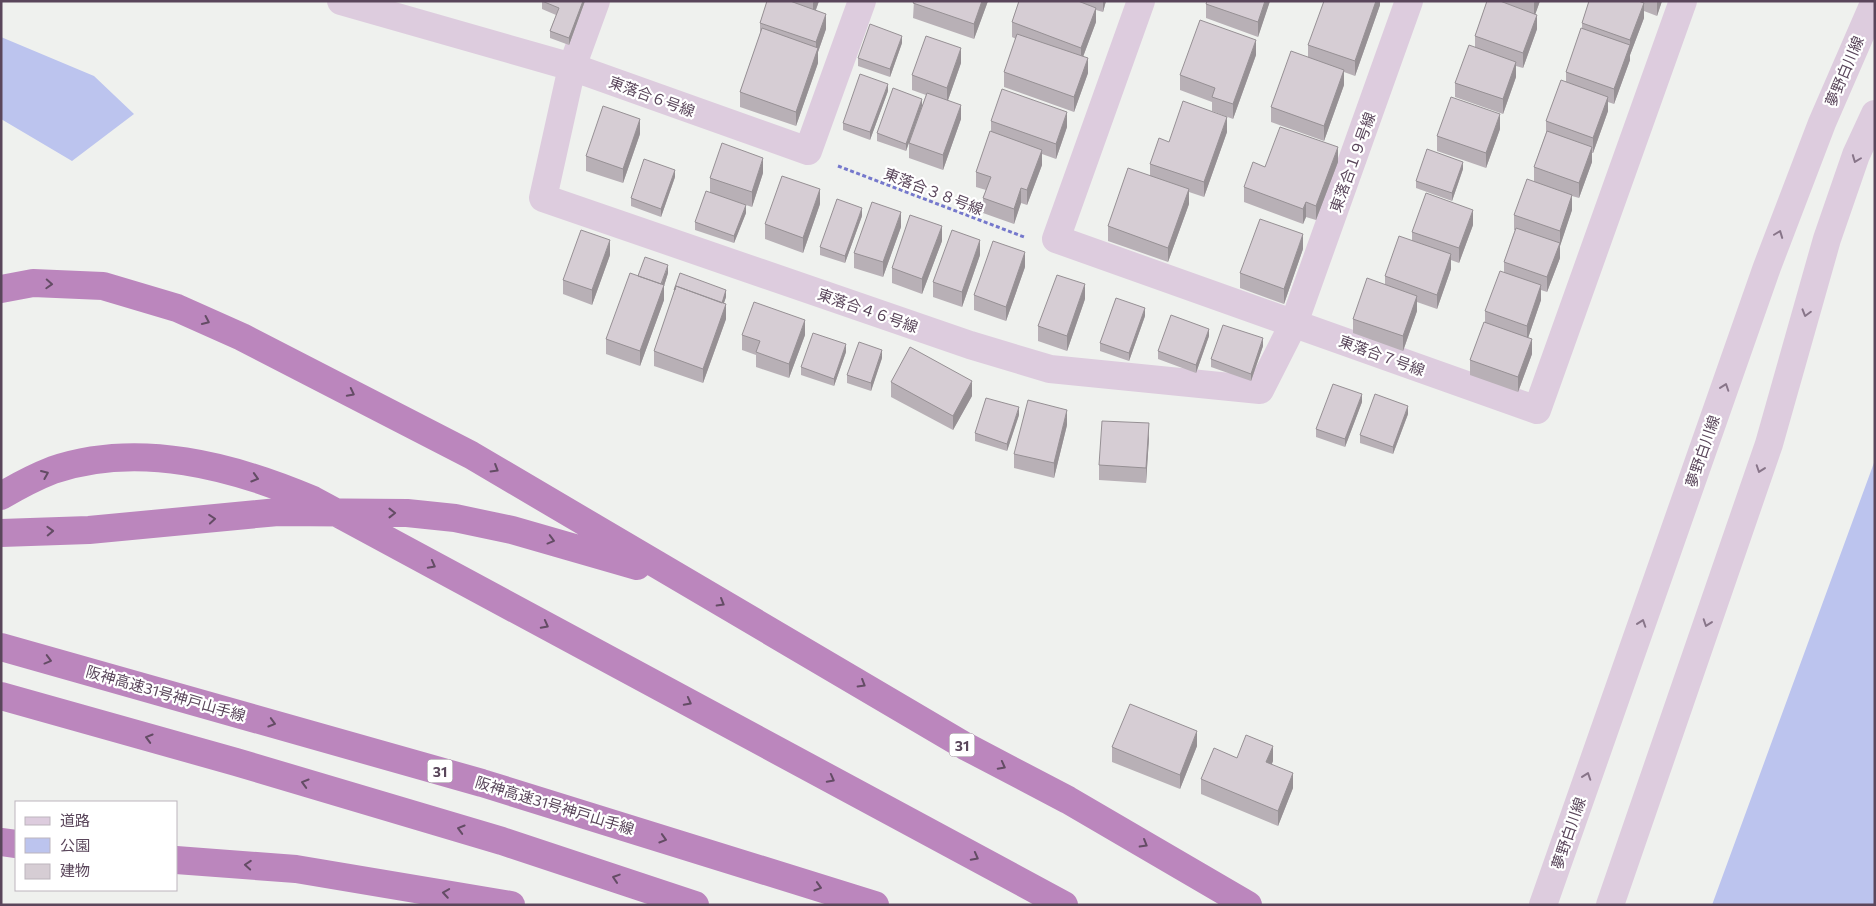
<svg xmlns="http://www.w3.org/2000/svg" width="1876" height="906" font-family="Commissioner,'Noto Sans JP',sans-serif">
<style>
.green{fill:#bcc4ee}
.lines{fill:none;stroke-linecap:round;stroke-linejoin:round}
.path{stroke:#7578cc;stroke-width:3;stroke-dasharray:4 2.5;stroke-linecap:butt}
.minor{stroke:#ddccde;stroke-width:28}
.highway{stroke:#bb86bd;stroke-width:28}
.wall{fill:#b8b0b6}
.shaded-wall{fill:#969094}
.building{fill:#d6cdd4;stroke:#969094}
.oneway{stroke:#887589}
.oneway2{stroke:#644c65}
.labels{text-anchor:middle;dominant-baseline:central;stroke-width:4.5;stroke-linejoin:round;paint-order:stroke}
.shield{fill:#fff;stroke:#8c7e8c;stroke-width:1}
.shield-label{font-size:14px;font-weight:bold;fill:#5a465b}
.street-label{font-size:15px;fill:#5a465b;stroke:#fff}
</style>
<rect width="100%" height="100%" fill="#eff1ee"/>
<path class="green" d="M1 37 94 76 134 114 72 161 1 119Z
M1875 460V905H1712Z"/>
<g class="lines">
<path class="path" d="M838 166 1024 237"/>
<path class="minor" d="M341 1 572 67 808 151 862 1
M596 1 572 67 543 198 970 345 1050 369 1260 390 1294 323 1409 1
M1141 1 1056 239 1537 410 1683 1
M1543 905 1767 267 1822 123 1875 1
M1610 905 1769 444 1827 239 1856 155 1875 114"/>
<path class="highway" d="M1 289 33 283 103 286 177 308 242 337 471 455 965 746 1068 800 1248 905
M1 496C18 486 35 477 53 470 139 441 233 466 313 500L1064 905
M1 533 89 530 278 512 407 513 455 518 512 530 637 566
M1 647 482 783 875 905
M1 696 236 762 502 841 695 905
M1 842 16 844
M176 860 296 869 511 905"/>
</g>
<path class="wall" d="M542 1H585L569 45 550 38V31L556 15 542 9Z
M767 1H819L816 10 826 29 818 52V63L796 126 740 107V92L760 34V23Z
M914 1H988L974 39 913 18Z
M1019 1H1106L1103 12 1096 10V22L1083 57 1088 73 1074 112 1004 87V72L1016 39 1012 37V22Z
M1270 1 1258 37 1206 18V4Z
M1380 1V5L1355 76 1344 72V85L1324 141 1271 122V107L1308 57V45Z
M1487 1H1540L1535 14 1537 29 1523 68 1516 66V77L1503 114 1455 97V83L1475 47V36Z
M1589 1H1662L1657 16 1644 11V18L1630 55V60L1614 104 1608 102V111L1593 153H1592V162L1579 198 1572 196V210L1560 246V258L1547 292 1541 290V300L1528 338 1532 354 1518 392 1470 375V360L1485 323V311L1504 272V262L1515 230H1514V215L1534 181V167L1546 133V121L1566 81V72L1582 28V23Z
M902 43 890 77 858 66V58Z
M1256 55 1233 119 1212 111V102L1180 90V75Z
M961 63 948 100 961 119 943 170 909 158V143L926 95 912 90V75Z
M888 91 870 140 843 130V123Z
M922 106 906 151 877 141V133Z
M991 121 1067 127 1056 159 1042 154V165L1027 205 1021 203 1014 224 983 213V198L986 190 976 187V172L991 131Z
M1500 129 1486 168 1437 151V136Z
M1227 132 1204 197 1189 192V204L1168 262 1108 241V226L1150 176V164L1169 142Z
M640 134 623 183 586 171V156Z
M1338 162 1316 220 1306 217 1303 224 1244 202V187L1265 167Z
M1463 169 1452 201 1416 188V181Z
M763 173 752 207 710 193V178Z
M675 177 661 217 631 206V198Z
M820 204 803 253 765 239V224Z
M746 213 734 243 695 230V222Z
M862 216 845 263 820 255V247Z
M1473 225 1459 263 1451 260V269L1437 309 1417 302V311L1403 351 1353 333V319L1385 284V276L1412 241V232Z
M901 227 883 277 854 268V253Z
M942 241 922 294 892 283V268Z
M1303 249 1284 304 1240 288V273Z
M610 255 592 305 563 294V280Z
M980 255 962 307 933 297V282Z
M1025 267 1006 321 974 310V295Z
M668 273 664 286V300L640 366 606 354V339L638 276Z
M674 290 726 297 724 303 726 319 703 383 654 366V351L674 293Z
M1085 299 1067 351 1038 341V326Z
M1145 316 1129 361 1100 351V343Z
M742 335H805L789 378 756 367V355L742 350Z
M1209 336 1196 373 1158 359V351Z
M1263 346 1251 381 1211 367V359Z
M846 352 834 386 801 375V367Z
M882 358 871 391 847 383V375Z
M891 382 972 396 953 430 891 397Z
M1362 402 1345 447 1316 437V429Z
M1408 414 1393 454 1360 443V435Z
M1019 415 1007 451 975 441V433Z
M1067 425 1054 478 1014 468V454Z
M1149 438 1146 483 1099 480V465Z
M1197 746 1180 789 1112 762V747Z
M1237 758 1273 761 1272 764 1293 788 1278 826 1201 794V779Z"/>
<path class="shaded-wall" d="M583 1H585L569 45V38Z
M814 1H819L813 17V3Z
M982 1H988L974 39V24Z
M1103 1H1106L1103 12Z
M1265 1H1270L1258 37V22Z
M1376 1H1380V5L1355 76V61Z
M1535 1H1540L1534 18V3Z
M1657 1H1662L1657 16Z
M1644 3V18L1630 55V40Z
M1096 8V22L1081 62V48Z
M826 14V29L818 52V63L796 126V112L816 54V42Z
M1537 15V29L1523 68V53Z
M902 36V43L890 77V69Z
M1256 40V55L1233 119V104Z
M1630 45V60L1614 104V89Z
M961 48V63L947 103V88Z
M1088 58V73L1074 112V97Z
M1516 62V77L1503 114V99Z
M1344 70V85L1324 141V126Z
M888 84V91L870 140V132Z
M1608 97V111L1593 153V138Z
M922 99V106L906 151V144Z
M961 105V119L943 170V155Z
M1067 112V127L1056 159V144Z
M1500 114V129L1486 168V153Z
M1227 117V132L1204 197V182Z
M640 119V134L623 183V169Z
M1338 147V162L1316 220V206Z
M1592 147V162L1579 198V183Z
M1042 150V165L1027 205V190Z
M763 158V173L752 207V192Z
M1463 162V169L1452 201V193Z
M675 170V177L661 217V209Z
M1021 188V203L1014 224V209Z
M820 189V204L803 253V238Z
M1189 189V204L1168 262V248Z
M1572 195V210L1560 246V231Z
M1306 202V217L1303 224V209Z
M746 205V213L734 243V236Z
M862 208V216L845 263V256Z
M1473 210V225L1459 263V248Z
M901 212V227L883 277V262Z
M942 226V241L922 294V279Z
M1303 234V249L1284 304V289Z
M610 240V255L592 305V290Z
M980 240V255L962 307V292Z
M1560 243V258L1547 292V277Z
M1025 252V267L1006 321V307Z
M1451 254V269L1437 309V295Z
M668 265V273L664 286V300L640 366V351Z
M1085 284V299L1067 351V336Z
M1541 285V300L1527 341V326Z
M726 290V297L720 314V306Z
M1417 296V311L1403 351V336Z
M726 304V319L703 383V369Z
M1145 308V316L1129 361V353Z
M805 320V335L789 378V364Z
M1209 329V336L1196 373V365Z
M1263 338V346L1251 381V374Z
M1532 339V354L1518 392V377Z
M846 344V352L834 386V379Z
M882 350V358L871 391V383Z
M972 381V396L953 430V416Z
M1362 394V402L1345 447V439Z
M1408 406V414L1393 454V447Z
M1019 407V415L1007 451V444Z
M1067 410V425L1054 478V463Z
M1149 423V438L1146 483V468Z
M1197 731V746L1180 789V775Z
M1273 746V761L1266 776V762Z
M1293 773V788L1278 826V811Z"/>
<path class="building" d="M542 1H583L569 38 550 31 559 8Z
M767 1H790L826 14 816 42 760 23Z
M914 1H982L974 24 913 3Z
M1019 1H1078L1096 8 1081 48 1012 22Z
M1207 1H1265L1258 22 1206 4Z
M1324 1H1376L1355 61 1308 45Z
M1487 1H1500L1537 15 1523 53 1475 36Z
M1589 1H1638L1644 3 1630 40 1582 23Z
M1200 20 1256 40 1233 104 1212 97 1215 88 1180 75Z
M870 24 902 36 890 69 858 58Z
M762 28 818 48 796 112 740 92Z
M1581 28 1630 45 1614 89 1566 72Z
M1017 34 1088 58 1074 97 1004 72Z
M926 36 961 48 947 88 912 75Z
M1469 45 1516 62 1503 99 1455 83Z
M1291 51 1344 70 1324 126 1271 107Z
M860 74 888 84 870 132 843 123Z
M1561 80 1608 97 1593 138 1546 121Z
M893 88 922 99 906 144 877 133Z
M1002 89 1067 112 1056 144 991 121Z
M927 93 961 105 943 155 909 143Z
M1451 97 1500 114 1486 153 1437 136Z
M1183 101 1227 117 1204 182 1150 164 1159 138 1169 142Z
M603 106 640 119 623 169 586 156Z
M1280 127 1338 147 1316 206 1306 202 1303 209 1244 187 1253 162 1265 167Z
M990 131 1042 150 1027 190 1021 188 1014 209 983 198 991 177 976 172Z
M1547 131 1592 147 1579 183 1534 167Z
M722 143 763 158 752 192 710 178Z
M1427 149 1463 162 1452 193 1416 181Z
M644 159 675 170 661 209 631 198Z
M1128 168 1189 189 1168 248 1108 226Z
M782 176 820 189 803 238 765 224Z
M1527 179 1572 195 1560 231 1514 215Z
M706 191 746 205 734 236 695 222Z
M1426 193 1473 210 1459 248 1412 232Z
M837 199 862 208 845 256 820 247Z
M872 202 901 212 883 262 854 253Z
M910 215 942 226 922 279 892 268Z
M1260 219 1303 234 1284 289 1240 273Z
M1516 228 1560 243 1547 277 1504 262Z
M581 230 610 240 592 290 563 280Z
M952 230 980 240 962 292 933 282Z
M1399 236 1451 254 1437 295 1385 276Z
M993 241 1025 252 1006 307 974 295Z
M645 257 668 265 661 284 638 276Z
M1500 271 1541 285 1527 326 1485 311Z
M630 273 664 285 640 351 606 339Z
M680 273 726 290 722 303 676 286 675 290H674Z
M1057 275 1085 284 1067 336 1038 326Z
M1367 278 1417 296 1403 336 1353 319Z
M676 286 726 304 703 369 654 351Z
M1116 298 1145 308 1129 353 1100 343Z
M754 302 805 320 789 364 756 352 760 341 742 335Z
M1171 315 1209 329 1196 365 1158 351Z
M1484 322 1532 339 1518 377 1470 360Z
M1223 325 1263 338 1251 374 1211 359Z
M813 333 846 344 834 379 801 367Z
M859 342 882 350 871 383 847 375Z
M910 347 972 381 953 416 891 382Z
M1333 384 1362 394 1345 439 1316 429Z
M1375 394 1408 406 1393 447 1360 435Z
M986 398 1019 407 1007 444 975 433Z
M1028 400 1067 410 1054 463 1014 454Z
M1102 421 1149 423 1146 468 1099 465Z
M1130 704 1197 731 1180 775 1112 747Z
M1246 735 1273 746 1266 762 1293 773 1278 811 1201 779 1214 748 1237 758Z"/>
<defs><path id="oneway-chevron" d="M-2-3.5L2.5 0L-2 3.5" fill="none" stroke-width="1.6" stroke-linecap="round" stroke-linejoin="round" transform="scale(1.25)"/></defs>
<g class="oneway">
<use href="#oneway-chevron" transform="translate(1856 159) rotate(111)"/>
<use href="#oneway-chevron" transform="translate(1779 234) rotate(-69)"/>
<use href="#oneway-chevron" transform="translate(1806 313) rotate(106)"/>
<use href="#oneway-chevron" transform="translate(1725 387) rotate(-71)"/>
<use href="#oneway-chevron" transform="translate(1760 469) rotate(109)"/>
<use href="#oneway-chevron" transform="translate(1642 623) rotate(-71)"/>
<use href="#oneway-chevron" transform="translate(1707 623) rotate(109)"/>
<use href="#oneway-chevron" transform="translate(1587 776) rotate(-71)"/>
</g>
<g class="oneway2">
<use href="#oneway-chevron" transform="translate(49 284) rotate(3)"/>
<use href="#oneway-chevron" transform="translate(206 321) rotate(25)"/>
<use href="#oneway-chevron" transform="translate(351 393) rotate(27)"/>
<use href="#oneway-chevron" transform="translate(495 469) rotate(31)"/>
<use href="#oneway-chevron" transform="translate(45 474) rotate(-23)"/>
<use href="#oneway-chevron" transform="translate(255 478) rotate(17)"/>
<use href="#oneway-chevron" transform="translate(392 513)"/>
<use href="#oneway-chevron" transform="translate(212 519) rotate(-5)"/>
<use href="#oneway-chevron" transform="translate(50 531) rotate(-2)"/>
<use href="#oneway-chevron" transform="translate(551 540) rotate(15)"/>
<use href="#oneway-chevron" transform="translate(432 565) rotate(28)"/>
<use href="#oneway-chevron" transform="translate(721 603) rotate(30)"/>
<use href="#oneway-chevron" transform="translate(545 625) rotate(28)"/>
<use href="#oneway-chevron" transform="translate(48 660) rotate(15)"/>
<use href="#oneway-chevron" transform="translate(862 684) rotate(31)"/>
<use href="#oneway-chevron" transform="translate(688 702) rotate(28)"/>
<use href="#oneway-chevron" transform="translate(272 723) rotate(16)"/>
<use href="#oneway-chevron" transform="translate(149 738) rotate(-164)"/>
<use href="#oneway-chevron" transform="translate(1002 766) rotate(28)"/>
<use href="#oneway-chevron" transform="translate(831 779) rotate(28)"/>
<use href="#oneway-chevron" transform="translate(305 783) rotate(-164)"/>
<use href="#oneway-chevron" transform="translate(461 829) rotate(-164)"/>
<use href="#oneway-chevron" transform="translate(663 839) rotate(17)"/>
<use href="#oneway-chevron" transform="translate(1144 844) rotate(30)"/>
<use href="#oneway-chevron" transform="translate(975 857) rotate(28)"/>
<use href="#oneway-chevron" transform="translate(248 865) rotate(-176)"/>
<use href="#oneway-chevron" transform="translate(616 878) rotate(-162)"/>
<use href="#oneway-chevron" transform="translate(818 887) rotate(17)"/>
<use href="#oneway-chevron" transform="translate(446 893) rotate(-171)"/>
</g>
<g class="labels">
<g class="shield">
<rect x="949.5" y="733.5" width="25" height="23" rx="4"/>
<rect x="427.5" y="759.5" width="25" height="23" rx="4"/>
</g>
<g class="shield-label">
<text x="962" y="745">31</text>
<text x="440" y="771">31</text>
</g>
<g class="street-label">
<text transform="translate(1844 71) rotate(-67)">夢野白川線</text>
<text transform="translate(652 96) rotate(20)">東落合６号線</text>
<text transform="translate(1352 162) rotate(-70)">東落合１９号線</text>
<text transform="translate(934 191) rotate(21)">東落合３８号線</text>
<text transform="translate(868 310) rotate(19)">東落合４６号線</text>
<text transform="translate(1382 355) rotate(20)">東落合７号線</text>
<text transform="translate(1702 451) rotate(-71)">夢野白川線</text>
<text transform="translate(166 693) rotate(16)">阪神高速31号神戸山手線</text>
<text transform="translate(555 805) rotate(17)">阪神高速31号神戸山手線</text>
<text transform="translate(1568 833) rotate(-71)">夢野白川線</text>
</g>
</g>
<rect width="1876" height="906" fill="none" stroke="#5a465b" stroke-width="5"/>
<rect x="15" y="801" width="162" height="90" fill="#ffffff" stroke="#bdb5bd"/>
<rect x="25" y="817" width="25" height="8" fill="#ddccde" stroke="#bdb5bd"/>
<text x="60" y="826" font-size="15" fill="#5a465b">道路</text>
<rect x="25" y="838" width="25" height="15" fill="#bcc4ee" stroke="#bdb5bd"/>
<text x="60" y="851" font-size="15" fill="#5a465b">公園</text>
<rect x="25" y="864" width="25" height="15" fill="#d6cdd4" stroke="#bdb5bd"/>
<text x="60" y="876" font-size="15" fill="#5a465b">建物</text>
</svg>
